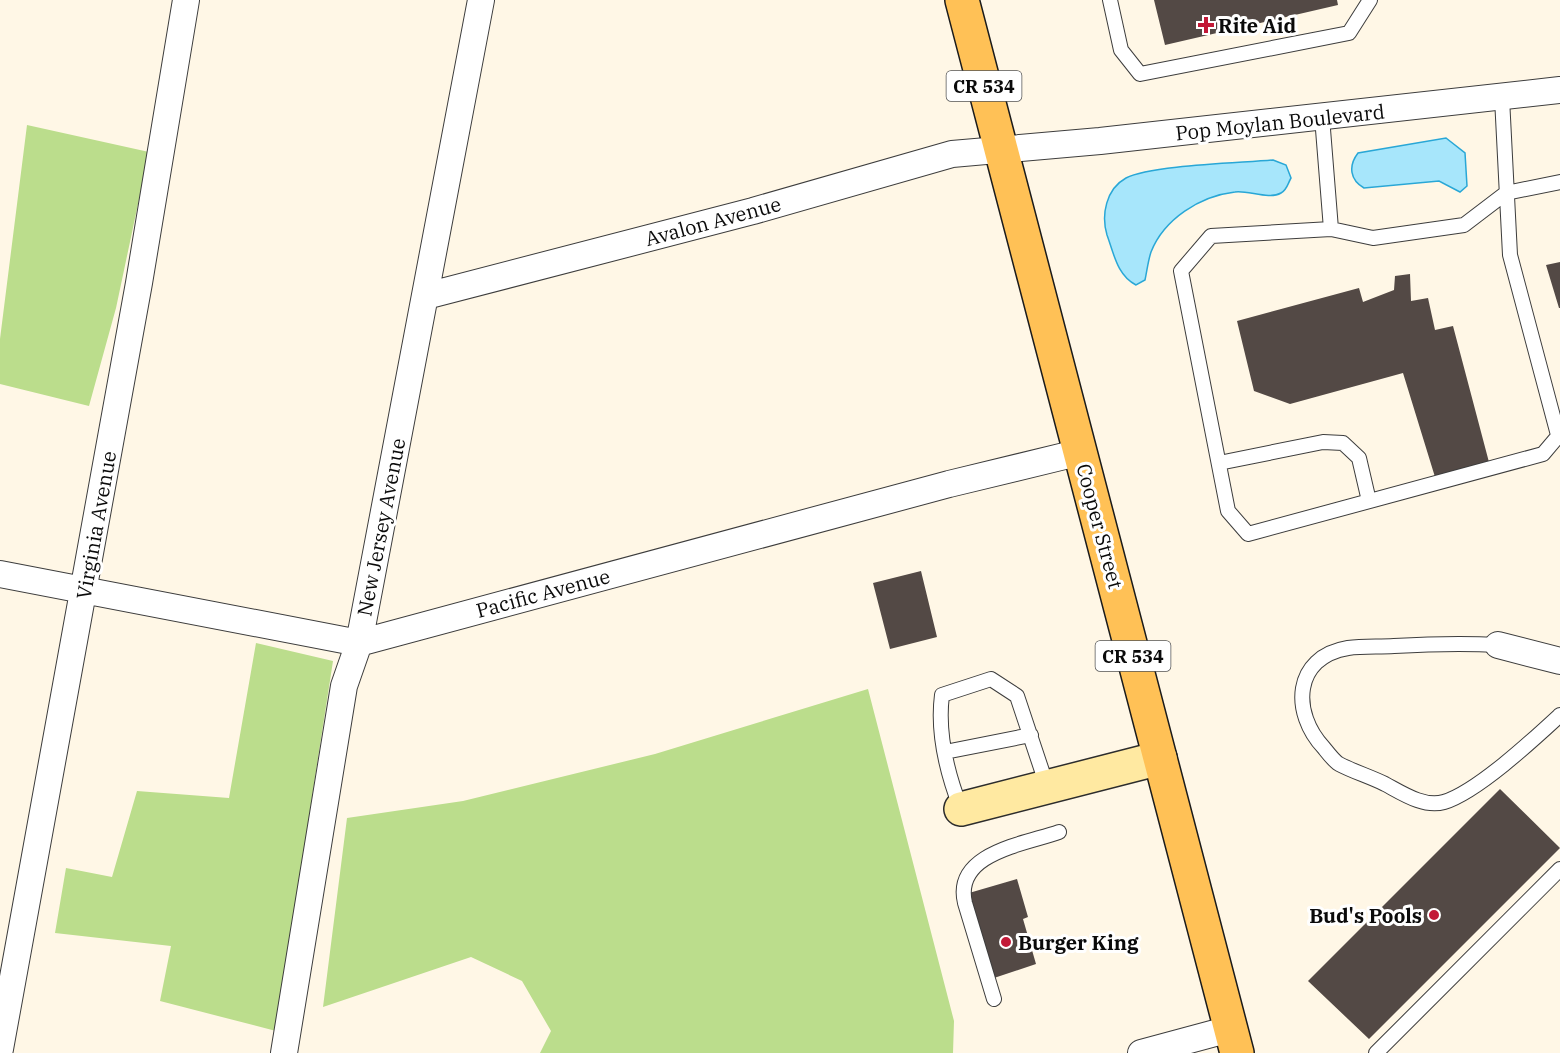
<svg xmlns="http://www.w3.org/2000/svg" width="1560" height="1053" font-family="'IBM Plex Serif',serif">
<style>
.forest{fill:#bbdd8c}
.water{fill:#a7e6fb;stroke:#29a7d6;stroke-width:1.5}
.building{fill:#534945}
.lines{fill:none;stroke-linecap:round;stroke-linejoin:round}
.lane-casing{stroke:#3d3d3d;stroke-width:16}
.street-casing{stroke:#3d3d3d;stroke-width:28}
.secondary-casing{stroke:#2c2c2c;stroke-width:36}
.primary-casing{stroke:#1b1b1b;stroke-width:36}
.lane{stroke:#fff;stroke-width:14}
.street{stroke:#fff;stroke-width:26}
.secondary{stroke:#ffe9a1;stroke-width:33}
.primary{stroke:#ffc156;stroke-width:33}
.poi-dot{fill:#c21937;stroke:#fff;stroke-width:2}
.labels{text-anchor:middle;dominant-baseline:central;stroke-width:6;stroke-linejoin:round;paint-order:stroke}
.shield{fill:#fff;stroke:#545454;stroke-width:1.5}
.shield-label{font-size:18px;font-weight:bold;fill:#0a0a0a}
.poi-label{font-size:20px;font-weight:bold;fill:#0a0a0a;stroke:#fff;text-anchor:start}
.street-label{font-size:20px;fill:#0a0a0a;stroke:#fff}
</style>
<rect width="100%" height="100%" fill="#fff7e6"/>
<path class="forest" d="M27 125 149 152 116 308 89 406 0 384V339Z
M256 643 333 661 276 1031 160 1001 171 946 55 933 66 868 112 877 137 791 229 798Z
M868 689 954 1021 953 1053H540L551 1031 522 981 471 957 323 1007 347 818 463 801 655 754Z"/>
<path class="water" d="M1446 138 1465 153 1467 186 1460 192 1439 181 1364 188C1350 180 1348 166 1358 153Z
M1273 160 1286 165 1291 178C1288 183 1287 190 1281 193 1269 200 1248 190 1235 192 1200 196 1164 219 1151 252 1148 261 1147 271 1145 280L1136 285C1117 275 1114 254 1107 235 1101 215 1106 189 1126 178 1151 165 1241 163 1273 160Z"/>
<path class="building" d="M1154 0H1337L1338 5 1165 45Z
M1560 262V308H1559L1546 265Z
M1410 274 1411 301 1428 298 1435 330 1453 326 1490 466 1435 477 1403 373 1290 404 1254 391 1237 321 1359 288 1363 302 1394 290 1395 276Z
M921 571 937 637 890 649 873 583Z
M1500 789 1560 848 1369 1039 1308 981Z
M1017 879 1028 917 1023 919 1036 964 994 978 969 893Z"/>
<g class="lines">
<defs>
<path id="lane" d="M1110 0 1121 50 1140 74 1349 33 1370 0
M1502 98 1510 255 1558 435
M1322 117 1331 229
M1560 182 1506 193 1464 225 1373 238 1331 229 1211 236 1181 271 1228 511 1248 534 1543 454 1560 434
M1219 463 1323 442 1343 443 1359 458 1369 501
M1498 645C1463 643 1429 644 1394 646 1379 647 1363 646 1348 648 1293 657 1291 713 1324 748 1328 753 1334 761 1339 764 1352 771 1371 777 1385 784 1402 793 1424 808 1444 802 1477 792 1534 739 1560 715
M945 752 1031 735
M961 809C947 773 937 733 942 695L991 679 1017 696 1047 786
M994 999 965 903C953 853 1025 844 1059 832
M1376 1053 1560 869"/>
<path id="street" d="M426 296 753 211 952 154 1100 141 1560 90
M0 574 359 643 949 484 1081 452
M1498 645 1560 661
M0 1049 139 283 186 0
M284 1053 344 686 359 643 481 0
M1141 1053 1230 1029"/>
<path id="secondary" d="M961 809 1160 758"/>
<path id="primary" d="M962 0 1237 1053"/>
</defs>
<use href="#lane" class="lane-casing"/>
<use href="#street" class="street-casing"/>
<use href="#secondary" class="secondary-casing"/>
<use href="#primary" class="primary-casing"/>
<use href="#lane" class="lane"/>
<use href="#street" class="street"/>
<use href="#secondary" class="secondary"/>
<use href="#primary" class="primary"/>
</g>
<g class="poi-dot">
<path d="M1203 16h6v6h6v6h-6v6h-6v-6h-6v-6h6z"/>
<circle cx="1434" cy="915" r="6"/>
<circle cx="1006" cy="942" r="6"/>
</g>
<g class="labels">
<g class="shield">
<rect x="946.5" y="71" width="75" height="30" rx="4.5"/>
<rect x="1095.5" y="641" width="75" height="30" rx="4.5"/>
</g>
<g class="shield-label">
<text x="984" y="86">CR 534</text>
<text x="1133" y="656">CR 534</text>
</g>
<g class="poi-label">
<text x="1218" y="25">Rite Aid</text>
<text x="1422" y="915" text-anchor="end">Bud's Pools</text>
<text x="1018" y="942">Burger King</text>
</g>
<g class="street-label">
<text transform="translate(1280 122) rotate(-6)">Pop Moylan Boulevard</text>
<text transform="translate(713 221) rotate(-15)">Avalon Avenue</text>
<text transform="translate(96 525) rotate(-80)">Virginia Avenue</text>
<text transform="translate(1100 526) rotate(75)">Cooper Street</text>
<text transform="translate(381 527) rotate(-79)">New Jersey Avenue</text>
<text transform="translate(543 593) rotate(-15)">Pacific Avenue</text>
</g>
</g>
</svg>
